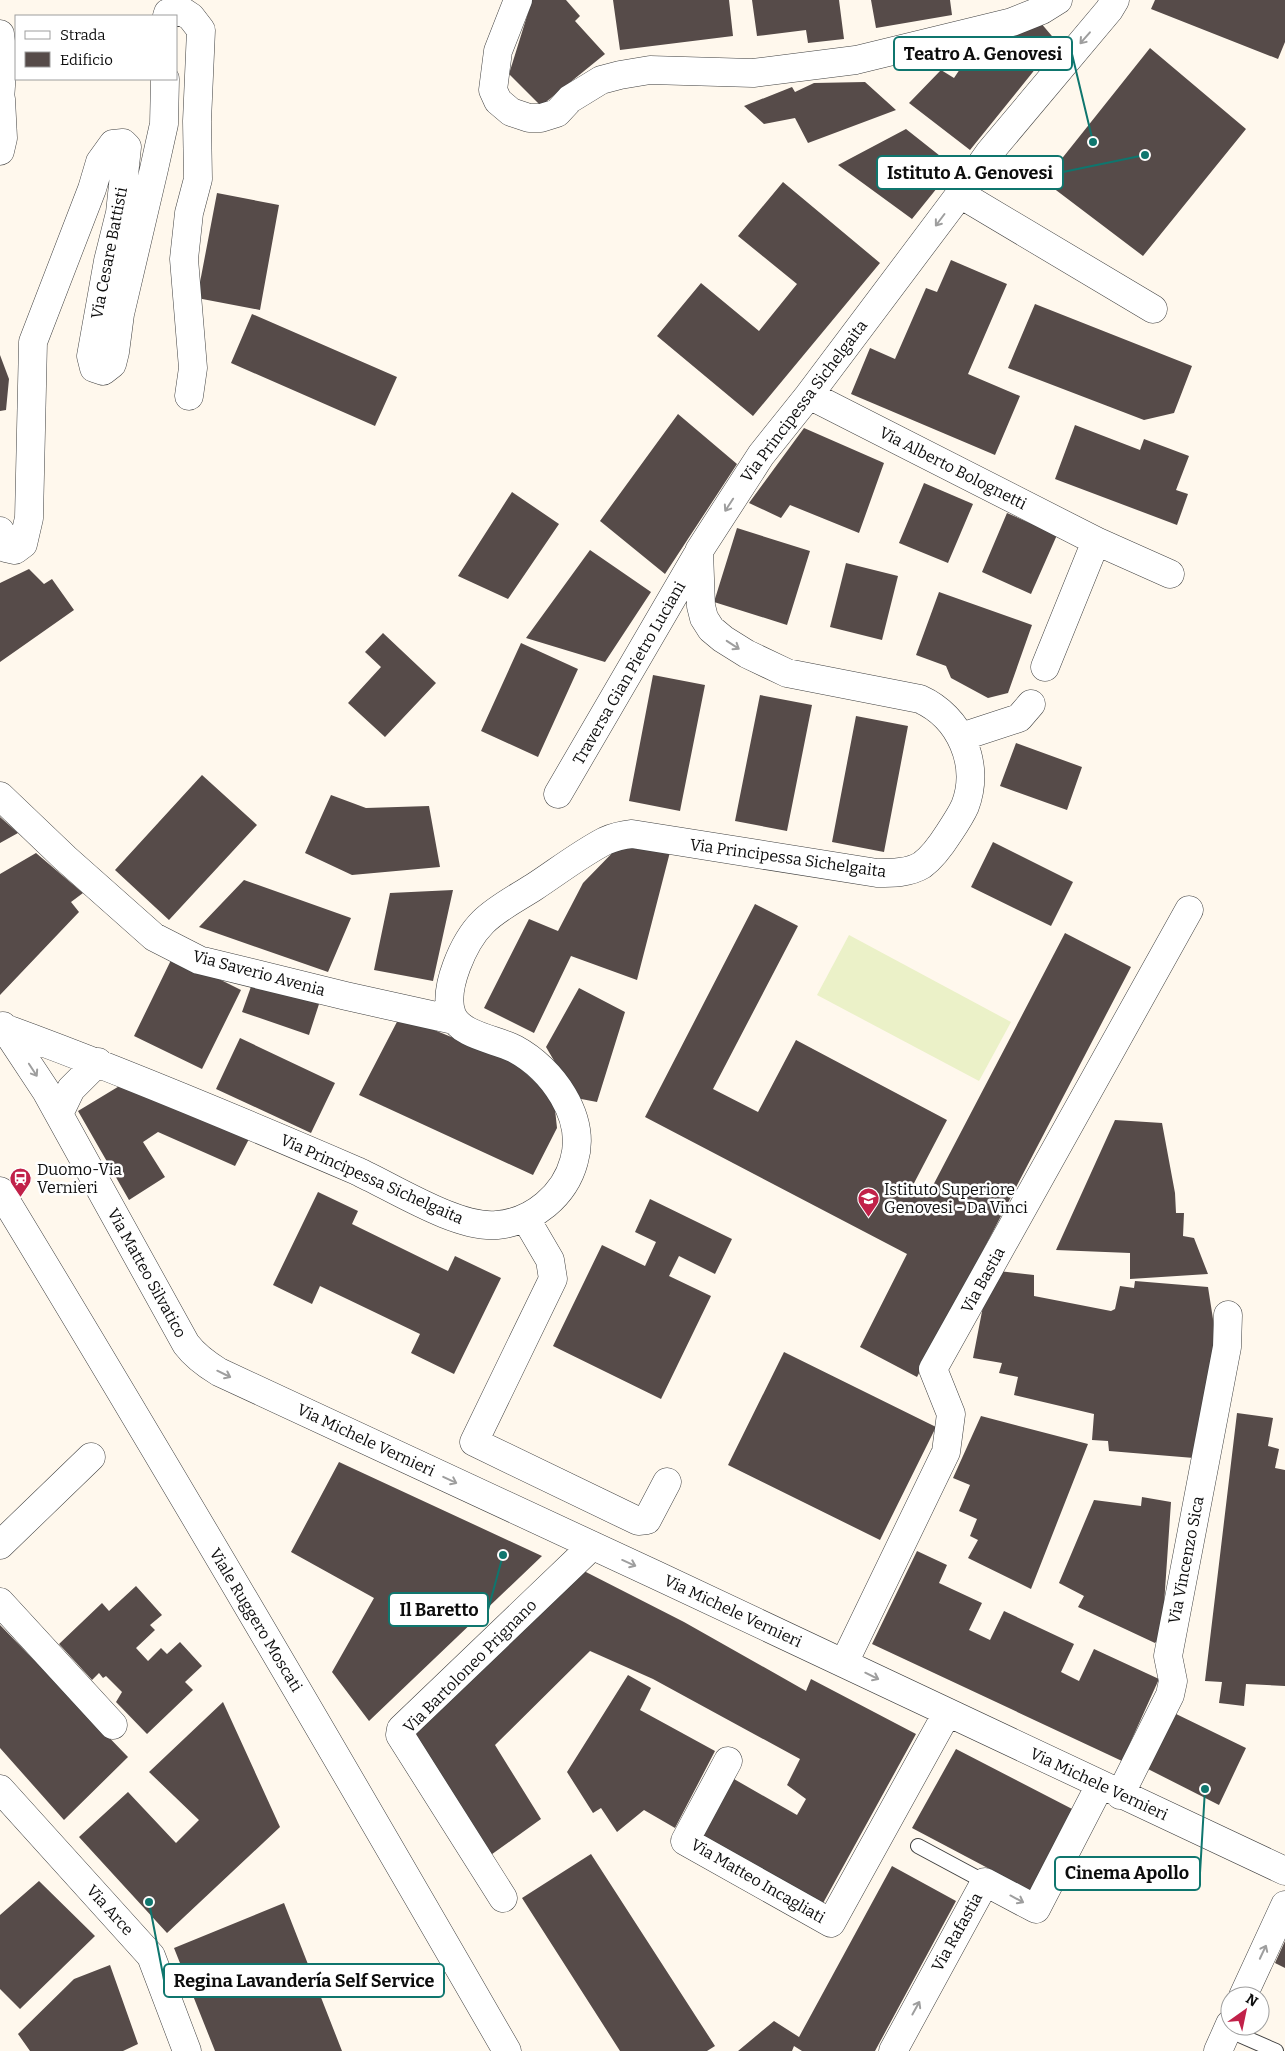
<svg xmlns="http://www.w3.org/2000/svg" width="1285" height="2051" font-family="Bitter,serif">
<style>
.pitch{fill:#ebf1c8}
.building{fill:#564b49}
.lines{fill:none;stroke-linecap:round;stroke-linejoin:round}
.lane-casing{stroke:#404040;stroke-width:16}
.street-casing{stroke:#404040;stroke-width:29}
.lane{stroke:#fff;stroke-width:14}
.street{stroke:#fff;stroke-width:28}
.oneway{stroke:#9e9e9e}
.labels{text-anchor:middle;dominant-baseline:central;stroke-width:5;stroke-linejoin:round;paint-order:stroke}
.street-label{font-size:16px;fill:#0d0d0d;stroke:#fff}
.poi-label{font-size:16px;fill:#0d0d0d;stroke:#fff;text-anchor:start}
.leader{fill:none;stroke:#0f766e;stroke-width:2}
.callout-dot{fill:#0f766e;stroke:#fff;stroke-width:2}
.callout{fill:#fff;stroke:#0f766e;stroke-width:2}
.callout-label{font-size:18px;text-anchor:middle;font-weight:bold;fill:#0d0d0d}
</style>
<rect width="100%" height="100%" fill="#fff8ed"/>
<path class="pitch" d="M849 935 1011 1022 979 1081 817 995Z"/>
<path class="building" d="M532 0H566L580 16 575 21 605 54 541 106 509 74Z
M613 0H729L733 36 620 50Z
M752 0H839L844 39 808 43 806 30 757 36Z
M871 0H950L952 15 876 28Z
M1155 0H1285V42L1278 59 1151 9Z
M1040 22 1057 42 970 150 909 103 941 70 954 78 964 63Z
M1150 48 1246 129 1143 256 1044 181Z
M865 82 896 110 808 143 795 118 764 124 744 106 792 87 795 92 814 83Z
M906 129 954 167 912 219 838 165Z
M783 182 880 263 753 416 657 336 701 283 759 331 797 284 738 236Z
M217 193 279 205 260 310 197 298Z
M951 260 1007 284 968 374 1020 396 995 455 851 394 870 348 895 359 926 288 937 292Z
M1035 304 1192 366 1174 413 1144 420 1008 368Z
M252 314 397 377 375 426 231 363Z
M0 355 9 379 6 410 0 411Z
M678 414 737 464 665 574 600 521Z
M1075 425 1140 450 1144 439 1189 456 1176 490 1188 494 1177 525 1055 479Z
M804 428 884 463 859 533 790 505 781 518 749 503Z
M924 483 973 504 948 563 899 543Z
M512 492 559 524 508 599 458 576Z
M1007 513 1057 535 1031 594 982 572Z
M737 528 810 551 787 625 714 602Z
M590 550 651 592 605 662 526 638Z
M846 563 898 576 882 640 830 627Z
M29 569 44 584 52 579 74 610 0 662V583Z
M939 592 1032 625 1008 693 988 698 951 678 946 666 916 655Z
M383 633 436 683 385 737 348 703 381 667 365 652Z
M521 643 578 669 538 757 481 731Z
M653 675 705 685 680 811 629 801Z
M760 695 812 705 787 831 735 821Z
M856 716 908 726 884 852 832 842Z
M1016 743 1082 767 1067 810 1000 786Z
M202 775 257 825 169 920 115 870Z
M331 795 366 808 429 806 440 867 352 875 305 853Z
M0 817 18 833 0 843Z
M993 842 1073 882 1051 926 971 887Z
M620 845 670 852 637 980 571 956 534 1033 484 1008 529 919 558 931 583 883Z
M36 853 83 893 71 902 79 912 0 995V874Z
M244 880 351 918 328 972 199 927Z
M453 890 433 981 374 970 390 893Z
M755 904 798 926 713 1089 758 1112 796 1040 947 1120 912 1187 928 1195 1065 933 1131 967 917 1377 860 1347 907 1254 645 1117Z
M173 956 241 990 202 1069 134 1036Z
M253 981 319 1004 309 1035 242 1012Z
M579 988 625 1012 597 1102 576 1098 546 1047Z
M400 1016 515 1063 554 1100 557 1128 533 1175 359 1095Z
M240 1038 335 1083 311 1133 216 1089Z
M126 1082 249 1139 235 1166 158 1132 143 1142 165 1177 129 1200 78 1111Z
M1115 1120 1162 1123 1175 1193 1176 1213H1184L1183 1236 1194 1238 1208 1274 1130 1279V1253L1056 1250Z
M318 1192 358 1211 352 1224 448 1271 455 1256 501 1278 454 1374 411 1353 420 1334 320 1286 312 1304 273 1285Z
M650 1199 732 1239 715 1274 679 1256 669 1276 711 1296 661 1399 553 1346 602 1245 645 1266 656 1242 635 1232Z
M990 1270 1034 1275V1296L1111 1311 1115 1309 1120 1286 1134 1288 1135 1281 1208 1287 1218 1351 1194 1458 1109 1451 1108 1441 1092 1440 1094 1414 1014 1395 1018 1377 999 1373 1002 1363 973 1358Z
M784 1352 936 1427 880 1540 728 1465Z
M1237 1413 1273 1418 1268 1446 1279 1449 1275 1468 1285 1470V1686L1246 1684 1244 1706 1219 1703 1222 1682 1205 1681Z
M981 1416 1088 1444 1031 1589 968 1558 978 1540 970 1536 977 1519 959 1511 970 1485 953 1478Z
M339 1462 542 1556 369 1721 332 1672 374 1598 291 1552Z
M1142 1497 1171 1502 1162 1634 1155 1643 1078 1607 1084 1596 1059 1583 1094 1500 1141 1506Z
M917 1551 947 1565 939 1583 982 1603 969 1630 990 1640 1004 1611 1074 1644 1061 1672 1079 1681 1094 1649 1159 1679 1122 1761 872 1644Z
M582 1570 684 1622 806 1691 811 1679 916 1734 822 1905 698 1835 734 1779 797 1815 806 1799 787 1785 800 1759 653 1679 590 1651 495 1745 541 1819 488 1857 414 1736Z
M136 1586 162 1615 150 1625 155 1630 136 1648 148 1661 161 1648 167 1654 180 1642 202 1666 185 1682 193 1690 147 1734 116 1702 122 1692 106 1676 103 1678 99 1673 92 1680 59 1644 102 1603 109 1611Z
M0 1625 128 1757 64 1820 0 1748Z
M628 1675 651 1688 640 1710 715 1751 675 1828 644 1810 617 1832 601 1808 593 1813 567 1772Z
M223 1702 280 1827 167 1933 79 1837 128 1792 176 1843 199 1820 149 1772Z
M1172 1712 1246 1748 1219 1805 1144 1767Z
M956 1749 1078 1812 1037 1894 912 1828Z
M591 1854 715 2046 707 2051H620L522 1898Z
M892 1866 956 1901 875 2051H802L794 2046 792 2051H738L774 2021 799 2037Z
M39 1881 95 1936 20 2009 0 1989V1915Z
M284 1903 342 2051H215L174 1948Z
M1285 1941V1968L1275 1963Z
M110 1965 138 2044 123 2051H30L18 2034 74 1979Z"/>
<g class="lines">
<defs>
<path id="lane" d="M918 1846 985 1882
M1228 2030 1276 2051"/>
<path id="street" d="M518 0 498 51 493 90 498 101 511 112 529 118H541L557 113 570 99 601 80 620 75 650 70 753 73 856 60 1012 22 1042 10 1058 0
M167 16 168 13 182 11 191 17 201 30 197 121 198 179 189 213 184 259 193 368 189 396
M0 34 3 57 0 100
M0 151 3 138 1 99
M960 194 1153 309
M809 395 1096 541 1170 574
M0 531 6 548 15 550 23 544 29 518 33 342 92 189 100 162 113 144 123 143 127 147 120 213 108 261 91 356 94 368 103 371 112 364 115 352 120 314 154 169 164 124 165 79
M1045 667 1096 541
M961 737 1019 718 1031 704
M558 794 699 552
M0 796 65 858 154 937 199 960 346 996 454 1020
M3 1026 46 1091 186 1344C195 1356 206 1364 219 1372L656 1575 1285 1871
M7 1029C125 1072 241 1121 357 1171 394 1188 458 1229 497 1225 533 1222 565 1195 574 1161 587 1117 552 1069 515 1049 496 1039 461 1036 452 1015 442 989 464 941 483 922 497 908 517 898 534 887 557 872 580 854 605 841 614 837 622 835 632 834L877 873C892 873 909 873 922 865 933 857 942 844 949 833 955 824 961 815 965 806 981 764 960 717 920 699L787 673 747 654 723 639 711 629 704 618 701 606 699 551 761 455 809 395 960 194 989 153 1109 10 1115 0
M59 1114 71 1089 98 1062
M0 1191C173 1476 341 1763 507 2051
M526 1219 550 1260 553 1279 474 1442 638 1521 647 1520 667 1482
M0 1545 91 1457
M0 1602 113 1725
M844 1663 946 1452 951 1414 933 1369 1189 910
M728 1761 685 1841 831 1923 947 1713
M0 1789 151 1956 187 2051
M1120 1795 1170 1695 1173 1681 1168 1656 1227 1347 1228 1315
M503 1898 400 1735 401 1729 592 1546
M1243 1996 1285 1905
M893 2051 985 1882 1036 1909 1100 1785
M1218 2051 1230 2024"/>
</defs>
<use href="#lane" class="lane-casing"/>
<use href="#street" class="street-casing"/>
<use href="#lane" class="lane"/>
<use href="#street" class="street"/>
</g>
<defs><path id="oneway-shaft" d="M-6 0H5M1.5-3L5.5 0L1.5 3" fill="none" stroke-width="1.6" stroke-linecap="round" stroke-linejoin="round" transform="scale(1.25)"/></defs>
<g class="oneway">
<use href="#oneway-shaft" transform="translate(1085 38) rotate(131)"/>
<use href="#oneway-shaft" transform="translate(940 220) rotate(127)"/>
<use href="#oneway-shaft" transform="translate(729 505) rotate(123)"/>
<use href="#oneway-shaft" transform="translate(733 645) rotate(33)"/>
<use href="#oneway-shaft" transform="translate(33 1070) rotate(57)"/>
<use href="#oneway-shaft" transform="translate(224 1374) rotate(26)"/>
<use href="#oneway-shaft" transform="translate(450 1480) rotate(25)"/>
<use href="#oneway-shaft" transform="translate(629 1563) rotate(24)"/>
<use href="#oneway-shaft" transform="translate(872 1676) rotate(26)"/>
<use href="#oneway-shaft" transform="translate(1017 1899) rotate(28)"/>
<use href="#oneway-shaft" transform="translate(1263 1952) rotate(-65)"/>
<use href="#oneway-shaft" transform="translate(916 2008) rotate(-61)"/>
</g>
<defs>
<symbol id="station-pin" viewBox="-11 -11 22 30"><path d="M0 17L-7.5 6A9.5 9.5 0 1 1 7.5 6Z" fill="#c12149" stroke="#fff"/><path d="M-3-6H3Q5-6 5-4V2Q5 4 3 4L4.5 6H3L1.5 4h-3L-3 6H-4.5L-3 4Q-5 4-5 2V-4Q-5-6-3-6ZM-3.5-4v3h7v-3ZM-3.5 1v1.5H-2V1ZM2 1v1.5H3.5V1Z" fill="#fff"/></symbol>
<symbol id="school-pin" viewBox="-11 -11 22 30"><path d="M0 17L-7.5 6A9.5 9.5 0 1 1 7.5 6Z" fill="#c12149" stroke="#fff"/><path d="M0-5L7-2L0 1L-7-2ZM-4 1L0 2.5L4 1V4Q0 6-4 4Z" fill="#fff"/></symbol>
</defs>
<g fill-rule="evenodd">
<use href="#station-pin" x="8" y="1166" width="25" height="34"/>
<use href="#school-pin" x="856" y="1186" width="25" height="34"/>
</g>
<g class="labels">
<g class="street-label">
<text transform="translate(109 253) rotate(-79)">Via Cesare Battisti</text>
<text transform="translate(804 401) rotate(-53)">Via Principessa Sichelgaita</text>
<text transform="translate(953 468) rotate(27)">Via Alberto Bolognetti</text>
<text transform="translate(629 673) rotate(-60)">Traversa Gian Pietro Luciani</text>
<text transform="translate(788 858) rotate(8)">Via Principessa Sichelgaita</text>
<text transform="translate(259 973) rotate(15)">Via Saverio Avenia</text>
<text transform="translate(372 1179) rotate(24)">Via Principessa Sichelgaita</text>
<text transform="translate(147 1273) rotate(61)">Via Matteo Silvatico</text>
<text transform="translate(983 1280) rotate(-61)">Via Bastia</text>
<text transform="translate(366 1440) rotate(25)">Via Michele Vernieri</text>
<text transform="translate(1186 1560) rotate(-79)">Via Vincenzo Sica</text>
<text transform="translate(733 1611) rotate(25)">Via Michele Vernieri</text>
<text transform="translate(256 1620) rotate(59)">Viale Ruggero Moscati</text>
<text transform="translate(470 1666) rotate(-45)">Via Bartoloneo Prignano</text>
<text transform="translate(1099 1784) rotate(25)">Via Michele Vernieri</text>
<text transform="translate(758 1881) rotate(30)">Via Matteo Incagliati</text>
<text transform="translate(110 1910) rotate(48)">Via Arce</text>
<text transform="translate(957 1932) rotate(-61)">Via Rafastia</text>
</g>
<g class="poi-label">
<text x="37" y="1169">Duomo-Via<tspan x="37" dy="18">Vernieri</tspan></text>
<text x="884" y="1189">Istituto Superiore<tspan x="884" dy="18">Genovesi - Da Vinci</tspan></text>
</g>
</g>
<path class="leader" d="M1093 142L1072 54M1145 155L1063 172M503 1555L488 1610M1205 1789L1200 1873M149 1902L164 1980"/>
<g class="callout-dot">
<circle cx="1093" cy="142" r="5"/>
<circle cx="1145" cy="155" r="5"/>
<circle cx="503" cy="1555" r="5"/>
<circle cx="1205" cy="1789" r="5"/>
<circle cx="149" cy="1902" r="5"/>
</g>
<g class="callout">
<rect x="894" y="37" width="178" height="33" rx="5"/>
<rect x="877" y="156" width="186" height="33" rx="5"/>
<rect x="389" y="1593" width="99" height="33" rx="5"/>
<rect x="1055" y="1857" width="145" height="33" rx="5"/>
<rect x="164" y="1964" width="280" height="33" rx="5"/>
</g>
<g class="callout-label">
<text x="983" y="60">Teatro A. Genovesi</text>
<text x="970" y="179">Istituto A. Genovesi</text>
<text x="439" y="1616">Il Baretto</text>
<text x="1127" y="1879">Cinema Apollo</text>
<text x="304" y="1987">Regina Lavandería Self Service</text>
</g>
<rect x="15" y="15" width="162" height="65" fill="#ffffff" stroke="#9e9e9e"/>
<rect x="25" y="31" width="25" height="8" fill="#ffffff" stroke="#9e9e9e"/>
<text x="60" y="40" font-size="15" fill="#0d0d0d">Strada</text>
<rect x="25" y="52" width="25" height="15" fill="#564b49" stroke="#9e9e9e"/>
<text x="60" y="65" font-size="15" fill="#0d0d0d">Edificio</text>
<g transform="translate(1245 2011) rotate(33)"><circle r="24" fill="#ffffff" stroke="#9e9e9e"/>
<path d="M0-4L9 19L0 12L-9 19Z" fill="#c12149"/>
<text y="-8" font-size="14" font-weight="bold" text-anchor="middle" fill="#0d0d0d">N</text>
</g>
</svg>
